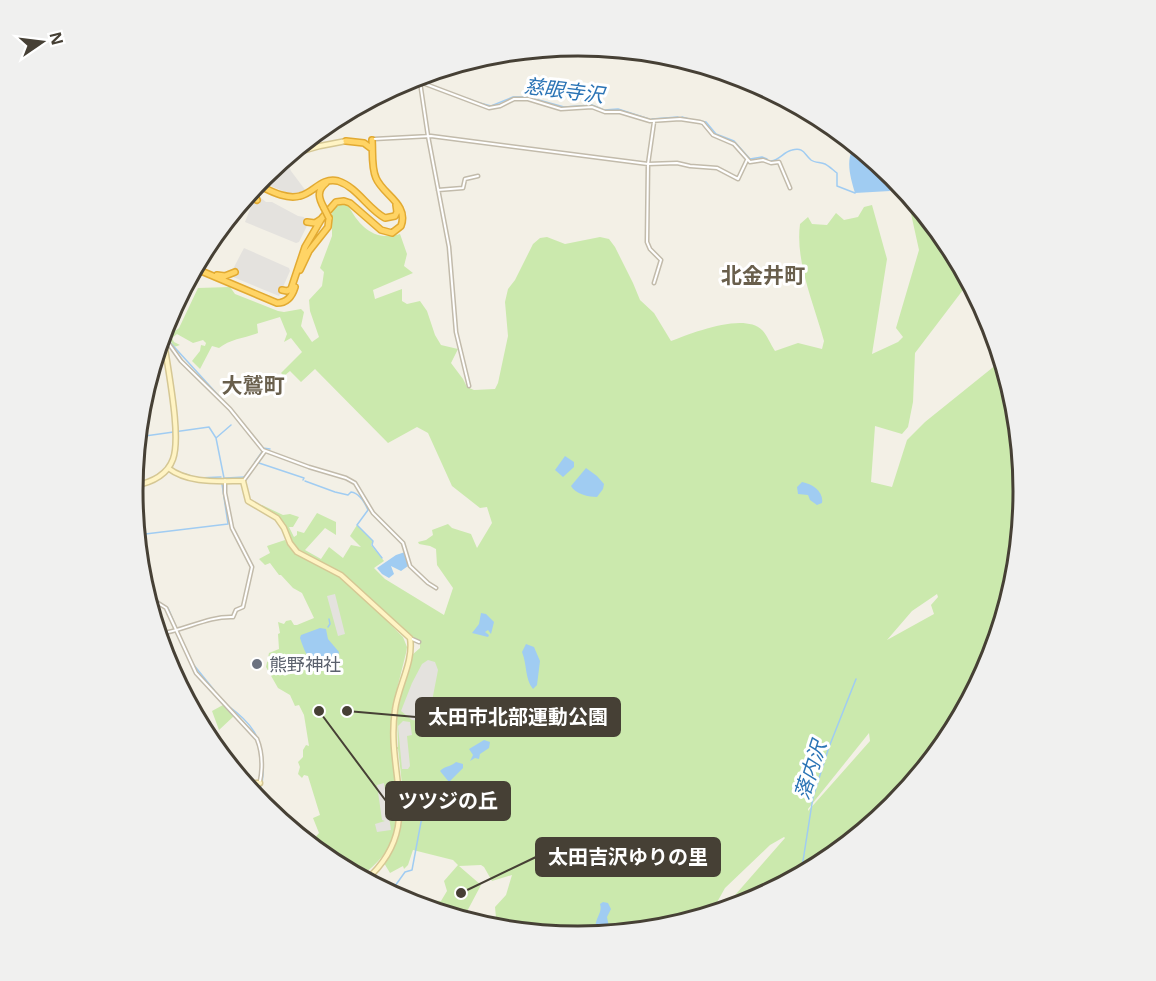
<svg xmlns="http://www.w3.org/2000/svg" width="1156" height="981" font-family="'Open Sans','Noto Sans JP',sans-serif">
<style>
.green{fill:#cbe9ad;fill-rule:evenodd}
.parking{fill:#e4e2de}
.water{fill:#a0ccf2}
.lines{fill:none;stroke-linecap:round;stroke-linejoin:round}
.stream{stroke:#a0ccf2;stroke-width:1.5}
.street-casing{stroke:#c2bbab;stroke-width:5}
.secondary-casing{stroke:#d5c794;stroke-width:7}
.highway-casing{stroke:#e2aa32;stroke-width:8}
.street{stroke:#fff;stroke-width:2}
.secondary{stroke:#fff4c4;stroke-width:4}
.highway{stroke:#ffd465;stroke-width:5}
.highway-bridge-casing{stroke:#e2aa32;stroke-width:8;stroke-linecap:butt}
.highway-bridge{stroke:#ffd465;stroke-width:5}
.worship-dot{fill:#6b7280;stroke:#fff;stroke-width:2}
.labels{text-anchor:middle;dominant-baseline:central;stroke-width:6;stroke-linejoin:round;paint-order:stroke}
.worship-label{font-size:18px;fill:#5b616d;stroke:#fff;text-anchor:start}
.water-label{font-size:20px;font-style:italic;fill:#2b74b5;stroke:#fff}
.quarter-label{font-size:21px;font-weight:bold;fill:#695f4c;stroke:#fff}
.rim{fill:none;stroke:#464035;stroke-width:3}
.leader{fill:none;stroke:#464035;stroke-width:2}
.callout-dot{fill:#464035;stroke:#fff;stroke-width:2}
.callout{fill:#464035;stroke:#464035;stroke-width:2}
.callout-label{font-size:20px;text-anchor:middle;font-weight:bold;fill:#fff}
</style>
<rect width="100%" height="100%" fill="#f3f0e6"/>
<path class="green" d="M906 191 949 243 969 282 915 353 913 402 908 427 902 434 875 426 871 482 892 487 907 440 925 422 1002 360 1015 404 1023 491 1015 578 989 661 948 738 893 806 825 861 748 902 722 910 785 838 784 837 770 845 725 888 711 913 665 928 578 936 497 928 495 907 506 895 512 875 492 881 484 867 481 865 459 866 481 885 463 919 402 899 410 896 413 899 441 901 447 891 444 881 458 865 453 860 413 850 408 865 404 869 403 866 390 873 384 863C411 833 402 785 398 749H392C394 779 403 818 389 846 383 858 371 868 361 877L330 861 315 849 316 847 311 842 319 833 313 818 320 815 308 776 304 775 302 778 298 774 300 767 298 762 303 757V750L306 745 309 746 304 715 299 705 295 706 290 695 278 688 266 667 269 653 279 649 278 634 280 633 278 622 284 624 286 621 291 620 294 625H297L314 618 302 593 293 588 281 575H279L270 563 265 565 259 559 270 553 267 546 285 540C292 557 315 563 330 571 356 586 382 616 403 637L407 647 406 653 392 709 393 747H398L397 718 399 702 412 655 420 648V643L407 635 344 575 293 546 282 523 261 508 262 505 283 515 290 514 299 517 293 527H289L294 537 297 535V531L304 533 317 513 336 522V535L325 528 305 550 321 559 329 547 343 558 351 545 361 547 350 536 357 525 373 541 371 545 384 561 374 568 385 579 444 615 453 588 437 565 436 549 430 546 419 544 418 542 426 540 433 535 432 530 448 524 452 528 471 534 477 548 492 523 487 507 480 508 452 486 428 433 417 427 388 443 315 369 301 382 290 371 284 376 281 373 302 352 291 338 284 342 287 334 280 317 257 324 258 333C245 338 230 339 219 348L212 346 200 369 192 361 200 351 201 345 205 346 206 343 203 340 193 343 177 334 172 338 174 342 180 345 174 347 168 336 179 328 198 288 230 287 235 294 278 311 284 312 301 309 304 312 301 326 312 342 319 337 310 311 309 300 322 286 324 272 320 268 332 236V210L341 203 348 205C359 226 374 242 400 234L407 254 404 266 413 273 373 290 375 299 402 289V301L407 304 420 301 427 311 435 335 441 345 458 349 451 363 463 379 467 387 474 390 495 389 498 383 508 336 505 302 508 289 515 280 533 244 540 238 547 237 565 244 600 237 609 239 615 247 633 283 640 300 654 313 671 341C692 333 744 312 762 330 767 335 771 345 775 351L798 343 822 349 824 341C814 304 795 262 800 224L808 217 812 224 827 225 836 213 844 220 858 217 864 207 872 205 887 259 872 354 898 342 903 337 896 328 919 250ZM937 594 938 597 931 605 934 614 887 640 912 611ZM869 733 870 741 808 811V809Z
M223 705 234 716 219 730 212 711Z"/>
<path class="parking" d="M284 158 287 160 291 171 306 191 290 194 259 181Z
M260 197 266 202H272L298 216 304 217 307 226 299 242 296 243 245 222 254 199Z
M244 248 289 268 290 271 279 296 233 277V269Z
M335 594 345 634 338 636 327 596Z
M159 636H163L178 669 172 672 166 661Z
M428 660 435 662 438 670 428 722 412 720 401 711 412 683 422 664Z
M403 721 410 722 412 735 407 736 410 766 408 769H402L398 726Z
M384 783 391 830 377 832 375 824 385 821 382 820 377 785Z"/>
<path class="water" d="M858 148 874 162 884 168 890 191 855 193C851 179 846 164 852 150Z
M565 456 574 462V467L563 477 555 470Z
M586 468 597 476 604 484 603 489 597 497C589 497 575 494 571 486Z
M802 482C813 484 824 492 822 503L817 505 810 500 808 495 798 494 797 487Z
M405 552 408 566 401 571 391 566 394 574 389 578 382 574 377 568 396 555Z
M481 613 486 614 494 622 491 634 488 630 485 632 489 635 488 637 472 633 479 624Z
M320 628 326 629 328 639 339 652 337 661 323 669C310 666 304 650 300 638L301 635Z
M526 644 534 647 540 661 537 685 533 689C525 680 527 664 522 652Z
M484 740 490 742 489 748 480 754 479 759 475 758 470 761 473 755 469 749Z
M456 762 463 764V768L449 782 440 771C444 766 451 767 456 762Z
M603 902 608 903 611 909 607 917 609 927 601 929 596 928C594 919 603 913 600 904Z"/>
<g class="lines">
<path class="stream" d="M414 77 429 84
M462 97 472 100
M476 102 491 106 513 97H528L564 107 592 105 604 110 618 109 649 119
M682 117 689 119
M652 119 678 117
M694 120 706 122 716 134 734 141 750 159 762 157 767 159
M771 161C780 160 783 152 792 150 804 147 804 154 811 160 815 163 821 162 825 164 829 166 833 170 837 173V186L855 193
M166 338 229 407
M138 437 209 427 216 438
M255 438 263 448 270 449
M255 462 262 452
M259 463 304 478 303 480
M185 474 194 477
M198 478 221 477
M224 478 216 438 231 425
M226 478 245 477
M305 481 335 492 348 495 351 492C359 493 365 503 368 510L357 525 373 541 372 545 382 558
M137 535 228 524 222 484
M146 593 168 608 177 629
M328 627 330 624 329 619
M193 664 214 690
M227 705C252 723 263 738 263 769 263 780 262 788 256 797
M805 872 803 861 813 797 829 747 856 679
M390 893 405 872 412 870 421 822 439 790 450 785 449 782
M601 929 603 934"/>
<defs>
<path id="street" d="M396 85 409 84 415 80
M374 139 431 136 648 164 677 163 690 166 717 168 738 179 747 160
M438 190 463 188 465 179 478 176
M654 283 661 260 650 249 647 242 648 164 654 122
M164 342 169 344 181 361 230 409 263 450 309 467 346 478 355 483 373 513 403 543 410 566 428 583 436 588
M469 386 456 332 449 247 428 136 420 82 489 108 500 106 514 99H528L561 109 592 107 605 112H620L650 121 680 119 700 122 703 123 713 135 734 144 750 162 763 160 771 163 779 162 790 188
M244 480 265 451
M147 596 166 608 196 673 257 739C264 756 263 780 255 796
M158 634C184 631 207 616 233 617L236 610 243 607 252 567 232 528 225 493V480
M410 638 419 642"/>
<path id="secondary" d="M411 78 420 82
M288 155 320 146 346 141
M168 468C189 484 218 481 243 481L248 501 277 518 284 528 290 543 297 552 341 575 410 638C414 662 398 686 395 710 385 775 426 826 366 880
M133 486C150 483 167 476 173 459 182 434 166 362 163 333
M247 786 255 783H260"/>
<path id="highway" d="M346 141 364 143 372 149
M256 184C269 190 285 200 300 196 314 193 321 177 338 181 357 187 368 209 385 218L395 216 397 212 396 205
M252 189 257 200
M324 208C319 199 316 191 326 183
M307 222 315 223 321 219
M194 268 277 303C287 303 292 297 295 287
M300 270 309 251 328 227 329 218
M217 275 225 276 235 272
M282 290 287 291 291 289 305 247 322 218 336 202 344 201 350 203 381 230 392 233 401 226C409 204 383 195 376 178 371 167 373 151 372 140"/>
</defs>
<use href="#street" class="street-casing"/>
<use href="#secondary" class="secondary-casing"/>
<use href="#highway" class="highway-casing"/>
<use href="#street" class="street"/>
<use href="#secondary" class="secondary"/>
<use href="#highway" class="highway"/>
<defs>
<path id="highway-bridge" d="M324 208 329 218"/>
</defs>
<use href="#highway-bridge" class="highway-bridge-casing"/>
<use href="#highway-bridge" class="highway-bridge"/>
</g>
<circle class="worship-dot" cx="257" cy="664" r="6"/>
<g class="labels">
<g class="worship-label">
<text x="269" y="664">熊野神社</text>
</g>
<g class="water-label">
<text transform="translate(564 90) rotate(7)">慈眼寺沢</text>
<text transform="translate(810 770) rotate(-72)">落内沢</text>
</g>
<g class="quarter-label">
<text x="763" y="275">北金井町</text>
<text x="253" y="385">大鷲町</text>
</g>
</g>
<path d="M0 0H1156V981H0ZM143 491a435 435 0 1 1 870 0a435 435 0 1 1-870 0Z" fill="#f0f0ef" fill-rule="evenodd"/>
<path class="rim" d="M143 491a435 435 0 1 1 870 0a435 435 0 1 1-870 0Z"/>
<path class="leader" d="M347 711L416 717M319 711L386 801M461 893L536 857"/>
<g class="callout-dot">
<circle cx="347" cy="711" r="6"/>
<circle cx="319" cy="711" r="6"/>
<circle cx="461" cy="893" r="6"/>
</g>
<g class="callout">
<rect x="416" y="698" width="204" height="38" rx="6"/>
<rect x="386" y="782" width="124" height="38" rx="6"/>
<rect x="536" y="838" width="184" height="38" rx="6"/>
</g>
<g class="callout-label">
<text x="518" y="724">太田市北部運動公園</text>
<text x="448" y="808">ツツジの丘</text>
<text x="628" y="864">太田吉沢ゆりの里</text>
</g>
<g transform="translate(42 42) rotate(76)" stroke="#ffffff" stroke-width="4.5" paint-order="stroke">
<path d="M0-4.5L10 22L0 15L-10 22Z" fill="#464035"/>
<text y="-9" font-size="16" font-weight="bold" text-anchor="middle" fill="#464035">N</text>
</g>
</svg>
